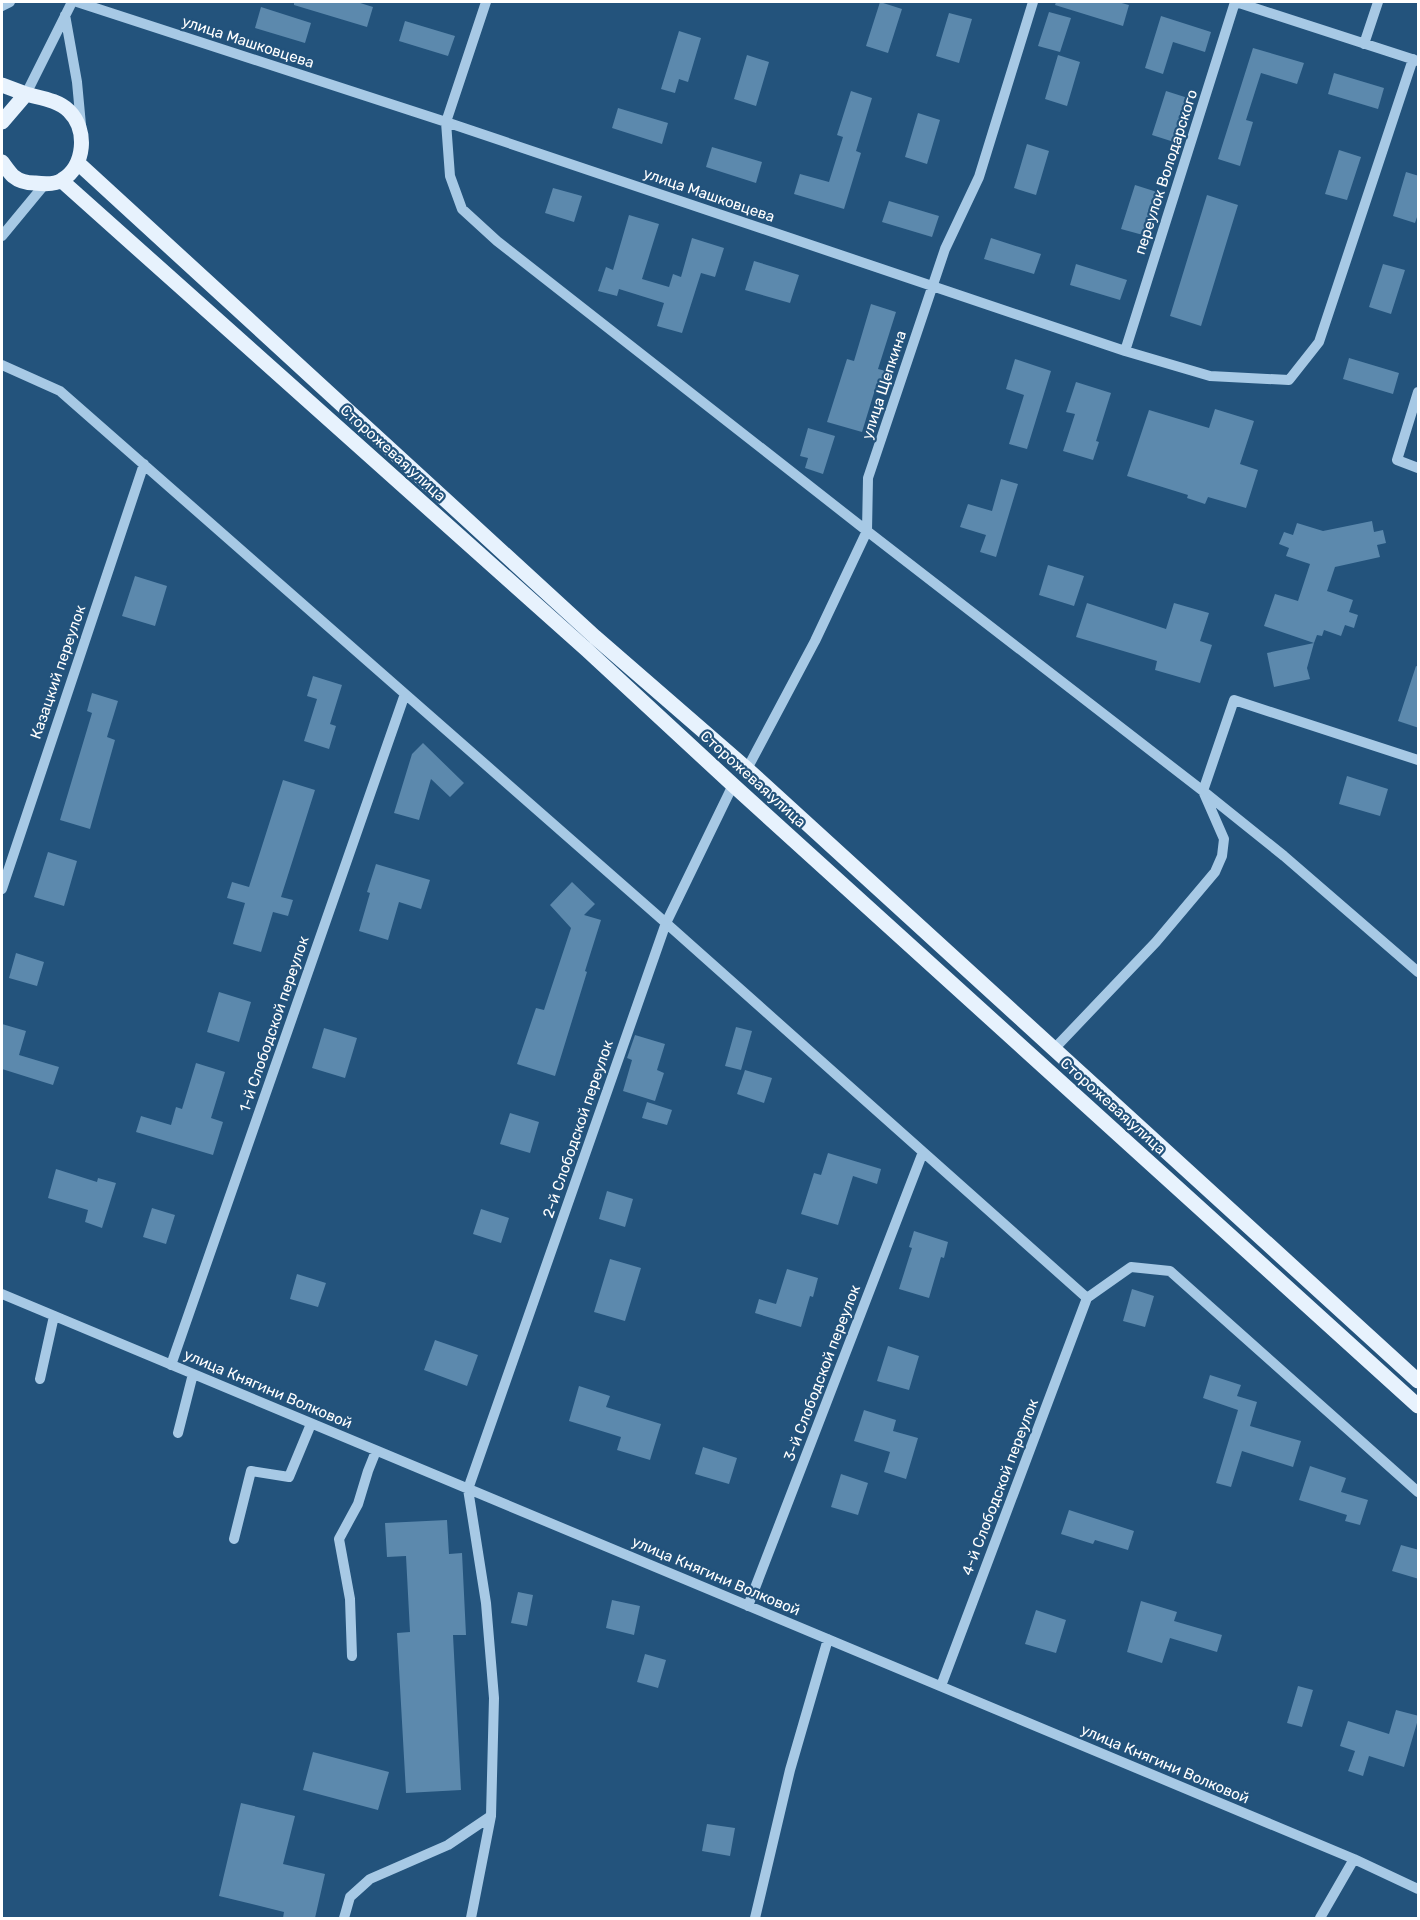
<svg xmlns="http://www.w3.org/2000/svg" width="1420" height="1920" font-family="Rubik,sans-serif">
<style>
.building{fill:#5c89ad}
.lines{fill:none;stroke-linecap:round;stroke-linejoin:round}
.minor{stroke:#a7c9e5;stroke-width:10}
.major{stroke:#e7f2fd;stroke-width:15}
.labels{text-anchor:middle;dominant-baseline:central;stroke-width:4.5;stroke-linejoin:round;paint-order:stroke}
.street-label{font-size:15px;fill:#fff;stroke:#23537c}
</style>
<rect width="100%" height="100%" fill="#23537c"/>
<path class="building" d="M294 2H357L373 7 367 27 294 5Z
M880 2 902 9 888 53 866 46Z
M1056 2H1118L1129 5 1123 26 1055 5Z
M261 7 311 23 305 43 255 28Z
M1049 12 1071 18 1060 52 1038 46Z
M949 13 972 19 959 63 936 56Z
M1161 16 1211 32 1205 52 1173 42 1163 74 1145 68Z
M405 21 455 36 448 56 399 41Z
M679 31 701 38 688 82 679 79 675 93 661 89Z
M1253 48 1304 63 1297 84 1261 73 1246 120 1253 122 1240 166 1218 159Z
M747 55 769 62 756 106 734 99Z
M1058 55 1080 62 1067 106 1045 99Z
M1334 73 1384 88 1378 109 1328 94Z
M851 91 872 98 856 151 861 153 844 209 794 194 800 174 829 182 843 137 837 135Z
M1166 91 1188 98 1174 142 1152 135Z
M618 108 668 123 662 144 612 128Z
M918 113 940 120 927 164 905 157Z
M1027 144 1049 151 1036 195 1014 188Z
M712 147 762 162 756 183 706 167Z
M1339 150 1361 157 1347 200 1325 194Z
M1406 172 1419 176V211L1415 223 1393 216Z
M1135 185 1157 192 1143 235 1121 229Z
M553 188 582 196 574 222 545 213Z
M1207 195 1238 205 1201 326 1170 316Z
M889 201 939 216 932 237 882 222Z
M629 215 659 224 642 279 669 287 673 274 681 277 692 238 724 248 715 277 701 273 682 333 657 326 664 303 619 289 617 296 598 291 606 267 613 270Z
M991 238 1041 254 1034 274 984 259Z
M754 261 799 275 790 303 745 290Z
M1076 264 1127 280 1120 300 1070 285Z
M1383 264 1405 270 1391 314 1369 307Z
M871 304 896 312 878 369 886 371 882 385 877 383 862 432 827 422 847 359 854 361Z
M1349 358 1399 373 1393 394 1343 379Z
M1015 359 1051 371 1027 449 1009 444 1024 395 1006 389Z
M1076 382 1111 393 1096 441 1099 442 1093 460 1063 451 1075 414 1066 412Z
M1215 409 1254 421 1240 464 1258 470 1246 508 1208 497 1205 504 1187 498 1188 495 1127 476 1149 410 1209 428Z
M808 428 835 436 823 474 805 468 808 458 800 456Z
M1001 479 1018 484 996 557 980 552 986 535 960 527 968 504 992 511Z
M1372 521 1374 532 1383 530 1386 543 1377 545 1380 557 1335 567 1327 591 1353 600 1349 612 1358 615 1354 628 1345 625 1341 636 1324 630 1322 636 1317 635 1314 643 1264 626 1275 594 1298 601 1310 564 1286 556 1289 548 1279 544 1284 532 1293 535 1297 523 1323 531Z
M1048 565 1084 576 1074 606 1039 595Z
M135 576 167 586 155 626 122 616Z
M1087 603 1166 629 1174 603 1209 613 1200 641 1212 645 1200 683 1155 670 1157 661 1076 637Z
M1314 643 1307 668 1310 679 1274 687 1267 653Z
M1416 666 1419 667V728L1398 721Z
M313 676 342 685 330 724 336 726 329 749 304 741 317 699 307 696Z
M92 693 118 701 107 737 115 740 90 829 60 820 92 713 87 711Z
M423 743 464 783 450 797 431 779 419 820 394 813 412 754Z
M1347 776 1388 789 1380 816 1339 804Z
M283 780 315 790 281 897 293 900 288 916 273 912 261 952 233 944 245 903 227 898 232 882 249 887Z
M48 852 77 861 64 906 34 897Z
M376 864 430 880 421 909 399 902 388 940 359 931 370 893 367 892Z
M572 882 595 904 584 915 601 920 585 971 587 972 555 1076 517 1064 536 1008 544 1010 571 928 550 905Z
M16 953 44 962 37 986 9 978Z
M219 992 251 1002 239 1042 207 1032Z
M2 1024 26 1031 19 1055 59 1067 53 1085 2 1069Z
M736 1027 752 1031 741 1070 725 1066Z
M324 1028 357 1038 345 1078 312 1068Z
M635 1035 665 1044 657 1070 664 1073 655 1101 623 1091 632 1060 627 1058Z
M196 1063 225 1072 211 1118 223 1122 213 1155 136 1132 141 1116 171 1125 176 1107 182 1109Z
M745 1070 772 1078 764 1103 737 1094Z
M647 1102 672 1110 667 1125 642 1118Z
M510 1113 539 1122 530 1153 500 1144Z
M828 1153 881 1169 877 1184 853 1176 838 1225 801 1214 814 1173 821 1175Z
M56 1169 97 1182 98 1178 116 1183 102 1228 85 1222 88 1210 48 1198Z
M607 1191 633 1199 625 1227 599 1219Z
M152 1208 175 1215 166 1244 143 1237Z
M481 1209 509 1218 501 1243 473 1234Z
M914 1231 948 1242 944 1258 941 1257 929 1298 899 1289 912 1248 909 1247Z
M610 1259 641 1268 625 1321 594 1312Z
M787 1269 818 1278 813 1297 810 1296 801 1327 755 1313 759 1299 776 1304Z
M297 1274 326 1283 318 1307 290 1299Z
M1132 1289 1154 1296 1145 1327 1123 1321Z
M435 1340 478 1355 467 1386 424 1370Z
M888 1346 919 1356 909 1390 877 1381Z
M1210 1375 1241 1385 1237 1396 1257 1402 1250 1426 1301 1441 1293 1467 1242 1451 1231 1487 1216 1483 1238 1410 1203 1398Z
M579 1386 610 1396 606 1407 661 1424 650 1460 617 1450 621 1437 569 1421Z
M864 1410 896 1420 893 1431 918 1438 906 1479 884 1472 890 1452 854 1441Z
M703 1447 737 1458 729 1484 695 1474Z
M1310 1466 1346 1478 1341 1492 1368 1500 1360 1525 1345 1521 1347 1515 1299 1500Z
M841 1474 868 1483 858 1515 831 1507Z
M1069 1510 1134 1531 1128 1550 1095 1540 1093 1544 1061 1534Z
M447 1520 449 1554 462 1553 466 1635H453L461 1790 406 1793 397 1633 410 1632 406 1556 387 1557 385 1523Z
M1401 1545 1419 1550V1579L1392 1571Z
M518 1592 533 1595 527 1626 511 1623Z
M612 1600 640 1606 634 1635 606 1628Z
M1141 1601 1177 1612 1174 1621 1222 1635 1217 1652 1170 1638 1162 1663 1127 1652Z
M1036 1610 1066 1620 1056 1653 1025 1644Z
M645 1654 666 1660 658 1688 637 1682Z
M1298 1686 1313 1690 1302 1727 1287 1723Z
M1396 1710 1419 1716 1404 1767 1369 1756 1363 1776 1348 1771 1355 1751 1340 1746 1348 1721 1389 1734Z
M313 1752 389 1772 378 1810 303 1790Z
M241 1803 295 1816 283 1864 325 1874 315 1918H283L284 1912 219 1896Z
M707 1824 735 1828 730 1856 702 1851Z"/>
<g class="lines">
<path class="minor" d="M77 2 446 122 1125 351 1210 376 1289 380 1319 342 1413 59
M486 2 446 122 450 176 462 209 497 241 867 531 1203 791 1284 856 1418 972
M1236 2 1418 61
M2 6 10 2
M65 15 77 82 81 125
M1364 44 1378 2
M26 94 72 2
M2 236 45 184
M1125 351 1235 2
M2 365 60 391 666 923 1087 1298
M1418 392 1397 460 1418 468
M747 769 815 641 867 531 868 478 945 249 979 177 1033 2
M2 889 144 464
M1054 1049 1156 942 1215 872 1222 856 1224 839 1203 791 1234 700 1418 760
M2 1294 1354 1859 1418 1889
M1087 1298 1131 1267 1170 1271 1418 1492
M171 1365 405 694
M40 1379 54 1316
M178 1433 193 1374
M234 1539 251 1471 289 1477 311 1424
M748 1606 923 1152
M352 1656 350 1599 339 1539 358 1504 368 1471 376 1451
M941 1686 1087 1298
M344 1918 350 1897 370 1879 448 1845 491 1816
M471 1918 491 1816 494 1698 486 1603 468 1489 666 923 733 785
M755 1918 790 1770 828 1639
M1320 1918 1354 1859"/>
<path class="major" d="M2 85 26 94
M2 122 26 94C40 98 58 100 69 111 88 130 85 166 62 180 55 185 43 184 35 183 28 183 19 181 13 176 9 172 5 166 2 162
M78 163 595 637 747 769 1418 1381
M62 181 587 650 733 785 1418 1406"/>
</g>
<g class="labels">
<g class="street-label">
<text transform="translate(248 42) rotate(18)">улица Машковцева</text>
<text transform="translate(1166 172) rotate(-72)">переулок Володарского</text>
<text transform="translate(709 195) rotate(19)">улица Машковцева</text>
<text transform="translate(884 385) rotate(-72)">улица Щепкина</text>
<text transform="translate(393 453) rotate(42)">Сторожевая улица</text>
<text transform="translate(58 672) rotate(-71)">Казацкий переулок</text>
<text transform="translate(753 779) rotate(42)">Сторожевая улица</text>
<text transform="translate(274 1024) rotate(-71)">1-й Слободской переулок</text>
<text transform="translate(1113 1106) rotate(42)">Сторожевая улица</text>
<text transform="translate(578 1129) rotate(-71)">2-й Слободской переулок</text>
<text transform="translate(822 1373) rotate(-69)">3-й Слободской переулок</text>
<text transform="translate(268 1389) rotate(23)">улица Княгини Волковой</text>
<text transform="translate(1000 1487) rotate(-69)">4-й Слободской переулок</text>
<text transform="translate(716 1576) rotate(23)">улица Княгини Волковой</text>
<text transform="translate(1165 1764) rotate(23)">улица Княгини Волковой</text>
</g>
</g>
<rect width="1420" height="1920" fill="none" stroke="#ffffff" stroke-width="6"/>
</svg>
